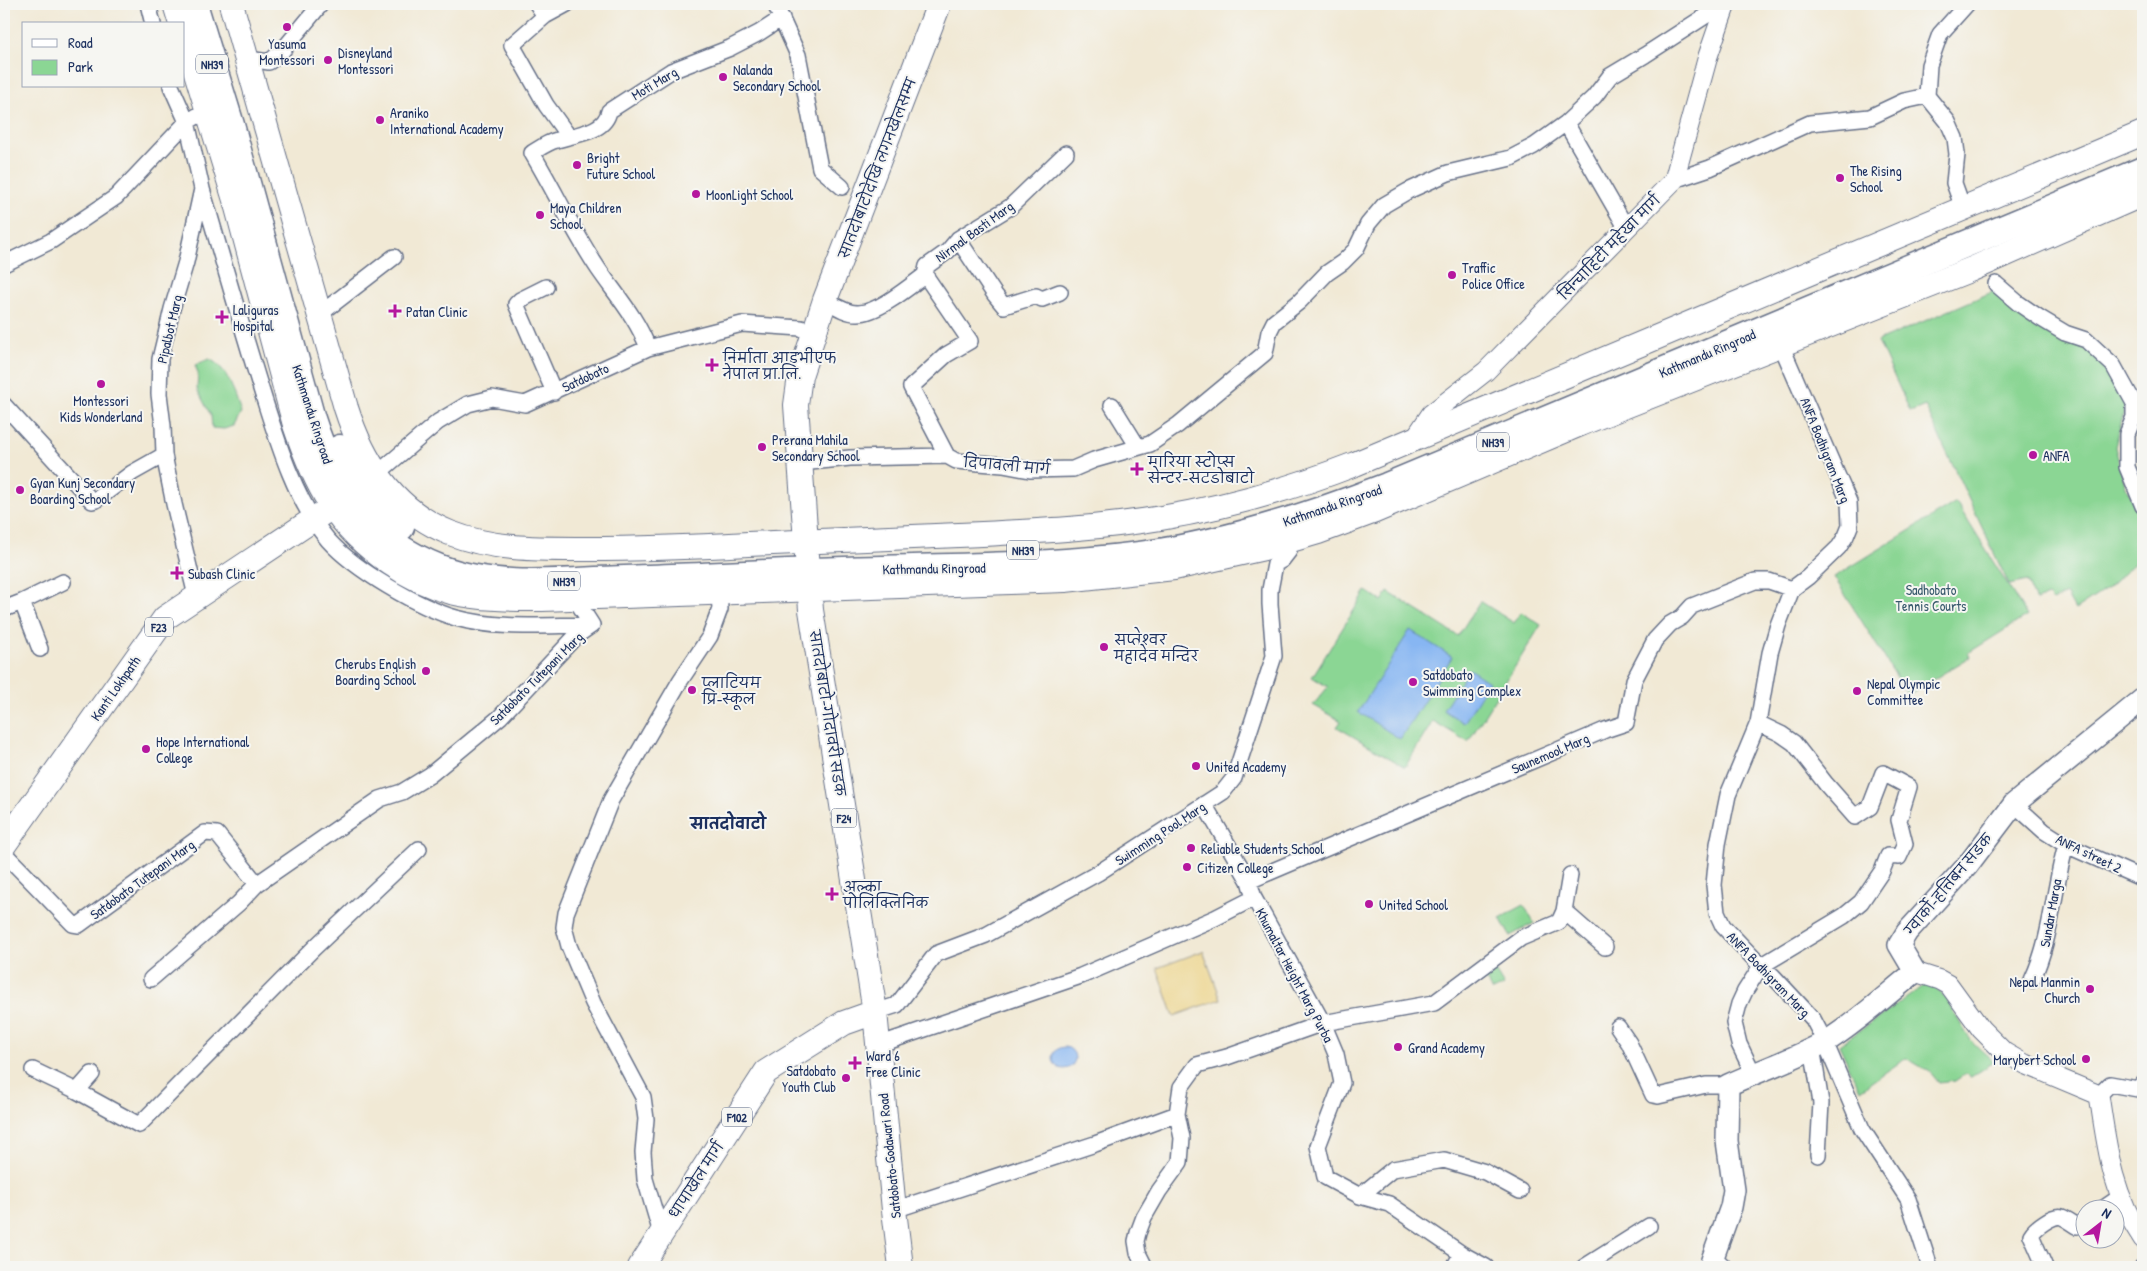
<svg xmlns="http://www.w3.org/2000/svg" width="2147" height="1271" font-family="'Patrick Hand','Playpen Sans Deva',sans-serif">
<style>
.green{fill:#8bd694;stroke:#538279}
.sand{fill:#eeda9e;stroke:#84847e}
.water{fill:#87b6f2;stroke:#5172a8}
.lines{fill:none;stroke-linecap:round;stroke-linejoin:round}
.minor-casing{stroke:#667088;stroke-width:18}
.tertiary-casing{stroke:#667088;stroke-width:21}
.secondary-casing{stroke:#667088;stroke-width:24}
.primary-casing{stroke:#667088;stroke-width:26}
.trunk-casing{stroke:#667088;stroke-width:29}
.minor{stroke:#fff;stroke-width:15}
.tertiary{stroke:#fff;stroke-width:19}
.secondary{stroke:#fff;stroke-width:21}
.primary{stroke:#fff;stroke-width:24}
.trunk{stroke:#fff;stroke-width:26}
.poi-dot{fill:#b5179e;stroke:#f6f6f2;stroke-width:2}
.labels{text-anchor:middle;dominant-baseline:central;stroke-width:4;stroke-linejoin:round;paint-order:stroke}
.shield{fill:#f6f6f2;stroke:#5d6b8a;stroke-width:1}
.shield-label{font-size:12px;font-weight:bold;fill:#1b2f5e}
.poi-label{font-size:14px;fill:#1b2f5e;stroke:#f6f6f2;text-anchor:start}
.street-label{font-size:14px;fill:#1b2f5e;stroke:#f6f6f2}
.park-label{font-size:14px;fill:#37596c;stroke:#f6f6f2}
.neighbourhood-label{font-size:15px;font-weight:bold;fill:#1b2f5e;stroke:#f6f6f2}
</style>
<rect width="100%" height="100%" fill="#f6f6f2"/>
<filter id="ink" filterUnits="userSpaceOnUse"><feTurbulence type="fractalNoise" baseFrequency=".02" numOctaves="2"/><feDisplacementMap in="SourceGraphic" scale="10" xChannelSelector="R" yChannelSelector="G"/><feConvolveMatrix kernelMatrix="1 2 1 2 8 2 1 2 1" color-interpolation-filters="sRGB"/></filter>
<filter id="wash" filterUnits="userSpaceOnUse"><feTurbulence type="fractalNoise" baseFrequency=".0096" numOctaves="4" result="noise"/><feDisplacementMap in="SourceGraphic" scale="20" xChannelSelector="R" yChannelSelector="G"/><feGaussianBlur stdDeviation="1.12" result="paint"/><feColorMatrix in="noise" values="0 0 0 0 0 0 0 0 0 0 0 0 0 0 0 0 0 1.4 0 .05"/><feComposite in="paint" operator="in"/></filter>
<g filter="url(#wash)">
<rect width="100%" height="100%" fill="#f1e9d5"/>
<path class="green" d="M1999 289 2080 341 2107 364 2126 403 2115 447 2125 484 2143 523V555L2108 588 2075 610 2066 594 2053 601 2048 596 2036 601 2027 581 2009 585 1925 406 1913 411H1910L1878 341Z
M209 359C228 367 234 393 241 412L234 426 224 429 212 428 211 416 197 389 198 373 195 365Z
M1956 502 2027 616 1968 653 1970 657 1908 695 1834 577Z
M1366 591 1382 601 1388 592 1458 636 1480 601 1514 623 1521 612 1541 625 1468 742 1433 721 1405 767 1337 727 1341 721 1313 705 1328 687 1312 677Z
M1524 905 1534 923 1510 936 1500 918Z
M1491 965 1504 986 1493 991 1480 972Z
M1928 983C1949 994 1957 1022 1971 1040 1978 1048 1987 1055 1994 1062L1971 1077 1965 1074 1955 1081 1939 1083 1930 1072 1906 1058 1860 1090 1839 1045Z"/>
<path class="sand" d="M1203 951 1221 999 1174 1016 1157 968Z"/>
<path class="water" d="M1410 630 1452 657 1400 739 1358 712Z
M1469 669 1489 682 1464 723 1443 710Z
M1053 1058a11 11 0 1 1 22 0a11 11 0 1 1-22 0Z"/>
</g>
<g filter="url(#ink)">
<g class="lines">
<defs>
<path id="minor" d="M148 4 153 24
M537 4 545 16 512 45 546 105 569 137
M775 4 798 55 820 168 842 187
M545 16 567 4
M248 59 269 62 282 51 321 4
M171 86 187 122 202 189 186 262 172 309 160 359 159 394 163 426 164 455 174 504 196 596
M1566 123 1627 229
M1674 180 1710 168 1810 123 1870 117 1904 101 1927 96
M202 189C222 257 241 325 262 392 277 440 295 501 328 540 355 570 418 607 456 618 500 630 547 625 592 625
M1963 208 1954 183 1957 154 1955 138 1948 122 1927 96 1929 65 1940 34 1967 4
M958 239 995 295 1004 306 1036 296 1042 299 1060 292
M4 264 51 241 116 197 187 122 207 110
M925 275 970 341 946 355 911 387 947 456
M1996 284 2018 303 2040 318 2065 333 2086 340 2113 365 2134 403V417L2127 434V467L2143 506
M546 287 520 300 516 304 554 392
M825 300C834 305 847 314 858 313 878 313 909 287 925 275L927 266 948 251 958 239 1010 207 1066 153
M320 314 394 257
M1781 345 1849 502 1850 526 1846 536 1839 547 1808 577 1792 589 1778 625 1770 653 1758 723 1728 795 1718 844 1714 885 1717 913 1723 926 1761 966 1773 976 1813 1019 1825 1042 1862 1129 1908 1199 1930 1267
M648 348C637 318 617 296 599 270 574 233 555 191 532 153 540 148 548 142 557 140 575 134 605 133 609 111L671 71 730 48 759 33 782 18
M4 405 92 501 96 500 132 473 164 455
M1112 405 1138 447
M801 463 850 458 947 456 956 461 1003 465 1030 470 1073 469 1094 460 1150 444 1178 425 1265 353 1269 332 1274 322 1299 302 1327 273 1343 262 1356 249 1368 224 1384 205 1408 191 1448 173 1511 158 1534 146 1566 123 1594 97 1610 76 1645 55 1724 4
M377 474 438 422 468 404 492 398 525 404 648 348 742 324 801 328 815 334
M22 602 63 582
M4 609 22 602 40 649
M1204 804 1249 881 1254 898 1323 1023 1336 1054 1342 1083 1318 1146 1325 1177 1360 1196 1389 1204 1462 1254 1486 1267
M2014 804 2044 831 2066 845 2143 879
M4 853 73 924 79 925 205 833 217 834 257 884
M1249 881 1605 730 1626 723 1634 680 1655 640 1670 624 1682 617 1692 606 1755 581H1769L1792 589
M1564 911 1605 947
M151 979 239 903 257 884 380 799 402 792 430 775 500 717 576 636 592 625 574 597
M2032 980C2052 938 2053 890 2066 845
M875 1012 897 1005 936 954 986 935 1098 873 1223 792 1234 778 1274 656 1270 604V590L1275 564 1282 560 1289 551 1288 541
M1618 1027 1629 1043 1653 1095 1658 1096 1706 1085H1728
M878 1045 1081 976 1215 918 1254 898
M1812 1047 1821 1103 1818 1155
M33 1070 77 1091 92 1074
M1753 1073 1739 1044 1734 1023 1739 1004 1745 991 1761 966 1844 916 1861 902 1882 871 1888 856 1899 857 1905 844 1899 820 1909 787 1883 773 1870 807 1855 817 1826 784 1794 743 1781 734 1758 723
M77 1091 139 1125 314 948 419 849
M2099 1095 2110 1084 2138 1089 2143 1083
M1360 1196 1393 1169 1444 1160 1485 1172 1520 1191
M2104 1208 2120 1197
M894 1210 1095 1144 1177 1114
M661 1233 645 1179 643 1152 646 1119 643 1097 593 1003 569 946 564 927 566 913 611 800 680 681 710 636 720 609 719 592
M1145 1267 1138 1253 1136 1241 1138 1233 1144 1217 1159 1191 1180 1162 1182 1138 1177 1114 1181 1087 1197 1065 1227 1057 1323 1023 1434 1003 1521 938 1559 922 1564 911 1570 875
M1454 1267 1462 1254
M1584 1267 1649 1226
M2045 1267 2031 1235C2035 1228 2053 1214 2062 1217 2067 1219 2072 1223 2077 1226L2084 1223
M2142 1267H2143"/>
<path id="tertiary" d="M1413 441 1431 414 1486 371 1674 180 1708 56 1726 4
M1915 972 1940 980 1949 985 1981 1029 2004 1052 2025 1064 2099 1095C2107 1148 2112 1194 2143 1239"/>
<path id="secondary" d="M1720 1267 1712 1260 1731 1207 1734 1190 1727 1141 1728 1085C1761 1070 1795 1059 1827 1041 1859 1021 1886 995 1915 972L1899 945 1907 932 1967 866 2014 804 2143 699"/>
<path id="primary" d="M175 4 181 24
M231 4 346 408C363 462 395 511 450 533 493 550 540 549 585 549 639 549 694 547 748 544 826 540 904 537 982 534 1042 531 1102 528 1161 518 1227 507 1293 488 1355 464L2143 133
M184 33 235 200 295 425C315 484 336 527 390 563 409 576 428 586 451 592 481 599 512 599 542 599L1065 580 1174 568 1264 548 1318 532 1375 511 1585 422 1972 269 2143 194
M4 845 165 618 344 499
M640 1267 766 1072 844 1023 875 1012
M901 1267 894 1210 875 1012 811 610 796 405 800 376 825 300 939 4"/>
<path id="trunk" d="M194 4 231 125 312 419C335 491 366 539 440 568 489 587 545 583 596 580 631 579 666 577 701 576 762 573 822 570 883 569 969 566 1054 566 1140 555 1225 543 1307 517 1387 486L2143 170
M340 448C354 479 374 507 401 527"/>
</defs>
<use href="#minor" class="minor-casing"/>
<use href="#tertiary" class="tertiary-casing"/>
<use href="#secondary" class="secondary-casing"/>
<use href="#primary" class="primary-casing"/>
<use href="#trunk" class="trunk-casing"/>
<use href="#minor" class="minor"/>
<use href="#tertiary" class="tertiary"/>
<use href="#secondary" class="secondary"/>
<use href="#primary" class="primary"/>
<use href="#trunk" class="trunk"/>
</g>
</g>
<g class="poi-dot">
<circle cx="287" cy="27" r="5"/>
<circle cx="328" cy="60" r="5"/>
<circle cx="723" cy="77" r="5"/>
<circle cx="380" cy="120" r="5"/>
<circle cx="577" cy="165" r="5"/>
<circle cx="1840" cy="178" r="5"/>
<circle cx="696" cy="194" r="5"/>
<circle cx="540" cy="215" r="5"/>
<circle cx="1452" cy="275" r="5"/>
<path d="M392.5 303.5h5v5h5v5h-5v5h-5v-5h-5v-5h5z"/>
<path d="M219.5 309.5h5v5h5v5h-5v5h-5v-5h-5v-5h5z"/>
<path d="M709.5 357.5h5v5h5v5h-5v5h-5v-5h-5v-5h5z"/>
<circle cx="101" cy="384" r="5"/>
<circle cx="762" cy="447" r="5"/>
<circle cx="2033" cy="455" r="5"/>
<path d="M1134.5 461.5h5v5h5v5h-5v5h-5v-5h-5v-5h5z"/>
<circle cx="20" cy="490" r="5"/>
<path d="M174.5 565.5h5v5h5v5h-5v5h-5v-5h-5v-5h5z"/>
<circle cx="1104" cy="647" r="5"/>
<circle cx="426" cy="671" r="5"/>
<circle cx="1413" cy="682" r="5"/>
<circle cx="692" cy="690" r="5"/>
<circle cx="1857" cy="691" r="5"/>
<circle cx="146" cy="749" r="5"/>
<circle cx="1196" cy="766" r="5"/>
<circle cx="1191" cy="848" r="5"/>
<circle cx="1187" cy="867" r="5"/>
<path d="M829.5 886.5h5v5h5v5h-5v5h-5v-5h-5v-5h5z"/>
<circle cx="1369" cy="904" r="5"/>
<circle cx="2090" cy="989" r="5"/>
<circle cx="1398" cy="1047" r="5"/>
<circle cx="2086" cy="1059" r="5"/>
<path d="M852.5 1055.5h5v5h5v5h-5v5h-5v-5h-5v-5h5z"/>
<circle cx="846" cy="1078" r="5"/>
</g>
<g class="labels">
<g class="shield">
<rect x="196" y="54.5" width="32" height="19" rx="4"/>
<rect x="1477" y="432.5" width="32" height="19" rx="4"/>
<rect x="1007" y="540.5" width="32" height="19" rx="4"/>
<rect x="548" y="571.5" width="32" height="19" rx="4"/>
<rect x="145" y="617.5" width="28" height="19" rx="4"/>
<rect x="831.5" y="808.5" width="25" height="19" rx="4"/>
<rect x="722" y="1107.5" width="30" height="19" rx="4"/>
</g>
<g class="shield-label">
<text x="212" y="64">NH39</text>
<text x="1493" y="442">NH39</text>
<text x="1023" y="550">NH39</text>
<text x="564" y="581">NH39</text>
<text x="159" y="627">F23</text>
<text x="844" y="818">F24</text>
<text x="737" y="1117">F102</text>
</g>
<g class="poi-label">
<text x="287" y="43" text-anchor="middle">Yasuma<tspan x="287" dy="16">Montessori</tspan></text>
<text x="338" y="52">Disneyland<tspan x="338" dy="16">Montessori</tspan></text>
<text x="733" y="69">Nalanda<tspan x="733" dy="16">Secondary School</tspan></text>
<text x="390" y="112">Araniko<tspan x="390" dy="16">International Academy</tspan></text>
<text x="587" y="157">Bright<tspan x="587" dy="16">Future School</tspan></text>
<text x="1850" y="170">The Rising<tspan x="1850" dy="16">School</tspan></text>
<text x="706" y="194">MoonLight School</text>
<text x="550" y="207">Maya Children<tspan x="550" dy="16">School</tspan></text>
<text x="1462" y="267">Traffic<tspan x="1462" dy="16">Police Office</tspan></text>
<text x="233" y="309">Laliguras<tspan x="233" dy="16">Hospital</tspan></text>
<text x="406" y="311">Patan Clinic</text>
<text x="723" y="357">निर्माता आइभीएफ<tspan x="723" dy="16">नेपाल प्रा.लि.</tspan></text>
<text x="101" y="400" text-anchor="middle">Montessori<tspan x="101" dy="16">Kids Wonderland</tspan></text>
<text x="772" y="439">Prerana Mahila<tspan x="772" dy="16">Secondary School</tspan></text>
<text x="2043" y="455">ANFA</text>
<text x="1148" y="461">मारिया स्टोप्स<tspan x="1148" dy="16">सेन्टर-सटडोबाटो</tspan></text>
<text x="30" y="482">Gyan Kunj Secondary<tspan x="30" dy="16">Boarding School</tspan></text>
<text x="188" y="573">Subash Clinic</text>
<text x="1114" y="639">सप्तेश्वर<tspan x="1114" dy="16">महादेव मन्दिर</tspan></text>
<text x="416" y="663" text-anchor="end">Cherubs English<tspan x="416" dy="16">Boarding School</tspan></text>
<text x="1423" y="674">Satdobato<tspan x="1423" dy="16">Swimming Complex</tspan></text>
<text x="702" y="682">प्लाटियम<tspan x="702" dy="16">प्रि-स्कूल</tspan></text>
<text x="1867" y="683">Nepal Olympic<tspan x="1867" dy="16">Committee</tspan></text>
<text x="156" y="741">Hope International<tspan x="156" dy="16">College</tspan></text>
<text x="1206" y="766">United Academy</text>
<text x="1201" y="848">Reliable Students School</text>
<text x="1197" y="867">Citizen College</text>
<text x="843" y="886">अल्का<tspan x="843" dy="16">पोलिक्लिनिक</tspan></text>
<text x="1379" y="904">United School</text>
<text x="2080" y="981" text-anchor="end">Nepal Manmin<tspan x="2080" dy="16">Church</tspan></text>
<text x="1408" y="1047">Grand Academy</text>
<text x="866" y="1055">Ward 6<tspan x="866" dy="16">Free Clinic</tspan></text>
<text x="2076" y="1059" text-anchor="end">Marybert School</text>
<text x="836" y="1070" text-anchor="end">Satdobato<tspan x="836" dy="16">Youth Club</tspan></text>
</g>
<g class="street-label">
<text transform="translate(654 83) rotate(-31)">Moti Marg</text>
<text transform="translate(877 168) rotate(-69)">सातदोबाटोदेखि लगनखेलसम्म</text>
<text transform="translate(974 231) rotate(-36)">Nirmal Basti Marg</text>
<text transform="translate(1609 247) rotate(-46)">सिन्चाहिटी महेखा मार्ग</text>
<text transform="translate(169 329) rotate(-77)">Pipalbot Marg</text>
<text transform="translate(1707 353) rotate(-23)">Kathmandu Ringroad</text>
<text transform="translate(585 377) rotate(-25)">Satdobato</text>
<text transform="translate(313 414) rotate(72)">Kathmandu Ringroad</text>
<text transform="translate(1826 450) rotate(68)">ANFA Bodhigram Marg</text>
<text transform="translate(1007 465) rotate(5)">दिपावली मार्ग</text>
<text transform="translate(1332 505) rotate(-19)">Kathmandu Ringroad</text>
<text transform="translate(934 568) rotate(-1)">Kathmandu Ringroad</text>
<text transform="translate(536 678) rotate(-45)">Satdobato Tutepani Marg</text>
<text transform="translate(115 688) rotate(-55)">Kanti Lokhpath</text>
<text transform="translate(828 713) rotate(81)">सातदोबाटो-गोदावरी सडक</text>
<text transform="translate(1550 753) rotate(-23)">Saunemool Marg</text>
<text transform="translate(1160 833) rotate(-33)">Swimming Pool Marg</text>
<text transform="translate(2089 853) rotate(26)">ANFA street 2</text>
<text transform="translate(142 879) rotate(-36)">Satdobato Tutepani Marg</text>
<text transform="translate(1948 884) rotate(-50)">ग्वार्को-हत्तिबन सडक</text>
<text transform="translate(2050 913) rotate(-80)">Sundar Marga</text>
<text transform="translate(1769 974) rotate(46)">ANFA Bodhigram Marg</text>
<text transform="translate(1295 975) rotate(62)">Khumaltar Height Marg Purba</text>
<text transform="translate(889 1156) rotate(-96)">Satdobato-Godawari Road</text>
<text transform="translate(696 1180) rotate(-57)">धापाखेल मार्ग</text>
</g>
<g class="park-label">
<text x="1931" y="589">Sadhobato<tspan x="1931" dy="16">Tennis Courts</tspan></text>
</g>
<g class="neighbourhood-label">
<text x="728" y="823">सातदोवाटो</text>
</g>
</g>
<rect width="2147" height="1271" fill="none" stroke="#f6f6f2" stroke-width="20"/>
<rect x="22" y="22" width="162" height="65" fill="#f6f6f2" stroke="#9ea6b7"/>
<rect x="32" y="39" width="25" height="8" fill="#ffffff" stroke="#9ea6b7"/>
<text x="68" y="48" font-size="15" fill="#1b2f5e">Road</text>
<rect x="32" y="60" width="25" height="15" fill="#8bd694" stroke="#9ea6b7"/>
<text x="68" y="72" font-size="15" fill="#1b2f5e">Park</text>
<g transform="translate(2100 1224) rotate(31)"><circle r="24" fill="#f6f6f2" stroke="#9ea6b7"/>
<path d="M0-4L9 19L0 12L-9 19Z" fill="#b5179e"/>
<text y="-8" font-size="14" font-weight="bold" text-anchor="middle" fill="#1b2f5e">N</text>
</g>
</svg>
